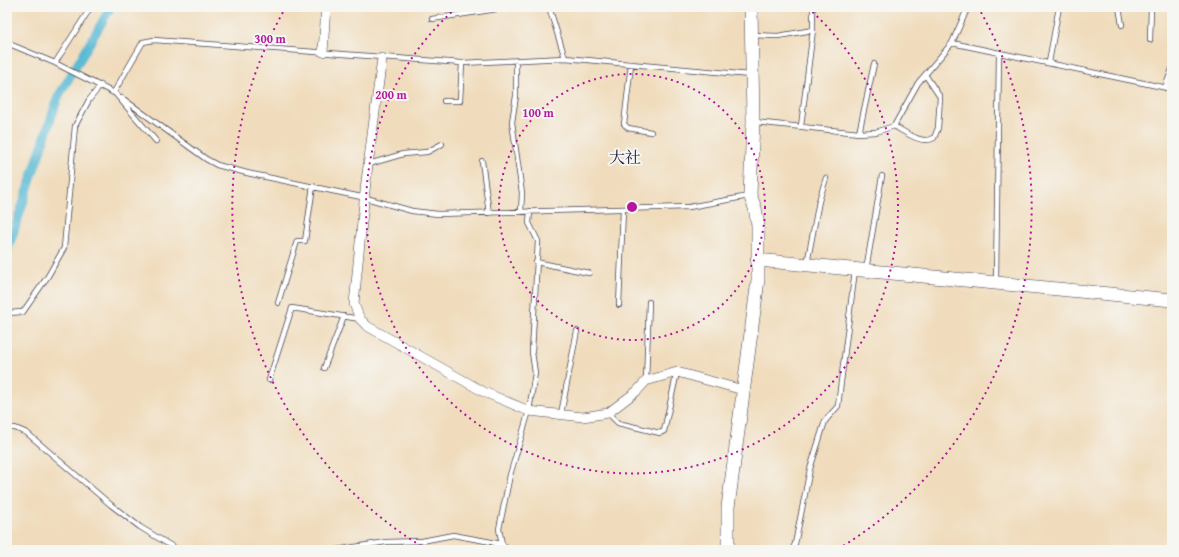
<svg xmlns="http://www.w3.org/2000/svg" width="1179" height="557" font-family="'Gentium Book Plus','Noto Serif TC',serif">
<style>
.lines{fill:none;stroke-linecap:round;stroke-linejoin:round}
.canal{stroke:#54b8d3;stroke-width:9}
.lane-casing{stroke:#413e4e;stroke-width:6}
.street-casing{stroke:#413e4e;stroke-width:10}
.secondary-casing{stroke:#413e4e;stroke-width:14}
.lane{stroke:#fff;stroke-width:4.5}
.street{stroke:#fff;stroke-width:9}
.secondary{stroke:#fff;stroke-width:13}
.ring{fill:none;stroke:#b5179e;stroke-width:2;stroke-dasharray:2 4}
.labels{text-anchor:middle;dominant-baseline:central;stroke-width:4;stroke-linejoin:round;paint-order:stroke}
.quarter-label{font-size:16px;fill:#22223b;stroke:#f6f6f2}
.centre{fill:#b5179e;stroke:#f6f6f2;stroke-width:2}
.ring-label{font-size:12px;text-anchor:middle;font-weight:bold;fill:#b5179e;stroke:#f6f6f2;stroke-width:4;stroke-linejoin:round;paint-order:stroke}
</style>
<rect width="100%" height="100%" fill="#f6f6f2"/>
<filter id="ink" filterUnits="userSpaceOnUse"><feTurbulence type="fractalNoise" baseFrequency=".025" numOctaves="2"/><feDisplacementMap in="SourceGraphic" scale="8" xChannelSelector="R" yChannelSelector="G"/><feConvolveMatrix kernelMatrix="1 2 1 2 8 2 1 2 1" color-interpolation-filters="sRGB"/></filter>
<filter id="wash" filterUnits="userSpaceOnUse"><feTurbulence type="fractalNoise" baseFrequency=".012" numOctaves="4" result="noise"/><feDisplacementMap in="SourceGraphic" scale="16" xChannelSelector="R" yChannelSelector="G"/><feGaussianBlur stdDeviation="0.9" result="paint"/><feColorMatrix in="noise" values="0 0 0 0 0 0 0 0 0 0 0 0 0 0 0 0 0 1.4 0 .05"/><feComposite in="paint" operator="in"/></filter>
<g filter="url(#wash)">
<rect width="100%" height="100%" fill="#f0dcbc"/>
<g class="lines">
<path class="canal" d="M7 252 58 97 111 7"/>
</g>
</g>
<g filter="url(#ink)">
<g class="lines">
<defs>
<path id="lane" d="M549 7 565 58
M1119 7 1122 25
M842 8V7
M432 19 510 7
M752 35 778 36 813 30
M1150 40 1151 7
M7 43 55 63 91 7
M952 43 1172 89
M516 62V96L512 122 522 193 521 212
M1049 62 1059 7
M55 63 116 94
M631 64 624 124 628 128 651 132
M1165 88 1172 69
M122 98 206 159 217 165 247 173 366 198 412 211 438 214 689 207 749 196
M444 101H460L462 63
M755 122 859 133 876 132 894 126 918 83 952 43 968 7
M801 126 813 30V7
M894 126C905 132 922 145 934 138L938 128 940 97 926 76
M859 133 874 64
M156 141 114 92 143 42 154 40 462 63 565 58 750 75
M482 161 489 213
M369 164 403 154 427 152 442 144
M536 262 589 273
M807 264 819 201 826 178
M866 270 882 176
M996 282 999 53
M278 303 297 241H305L313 186
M619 305 623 210
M7 313 23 312 48 276 64 248 75 126 89 100 101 85
M324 368 344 316
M269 380 292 308 360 319
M646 381 649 302
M608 413 618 423 660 433 664 431 677 372
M561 414 577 331
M7 428H15L27 433 111 505 140 527 178 550
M336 550 386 542 422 541 453 535 502 544 508 550
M490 550 491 548 502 544 499 529 510 475 529 411 535 373 532 352 538 241 529 223 530 211
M792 550 795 544 810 469 825 421 838 406 855 270"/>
<path id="street" d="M323 52 326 7
M382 58 366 181 354 304 360 319 367 326 484 392 529 411 583 417 608 413 637 391 646 381 677 372 743 390"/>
<path id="secondary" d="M757 260 1172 300
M728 550V507L758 280V225L755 208 750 195 753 121 751 7"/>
</defs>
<use href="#lane" class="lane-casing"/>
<use href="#street" class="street-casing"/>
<use href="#secondary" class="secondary-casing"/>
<use href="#lane" class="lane"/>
<use href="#street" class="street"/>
<use href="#secondary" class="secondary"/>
</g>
</g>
<g class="ring">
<circle cx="632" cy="207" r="133"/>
<path d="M808 8A266 266 0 1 1 456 8"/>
<path d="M426 549A399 399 0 0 1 286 7M978 7A399 399 0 0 1 838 549"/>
</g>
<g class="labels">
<g class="quarter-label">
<text x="625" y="157">大社</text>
</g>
</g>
<circle cx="632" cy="207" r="6" class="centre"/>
<g class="ring-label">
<text x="270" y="43">300 m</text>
<text x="391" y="99">200 m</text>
<text x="538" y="117">100 m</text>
</g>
<rect width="1179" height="557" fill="none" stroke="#f6f6f2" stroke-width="24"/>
</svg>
